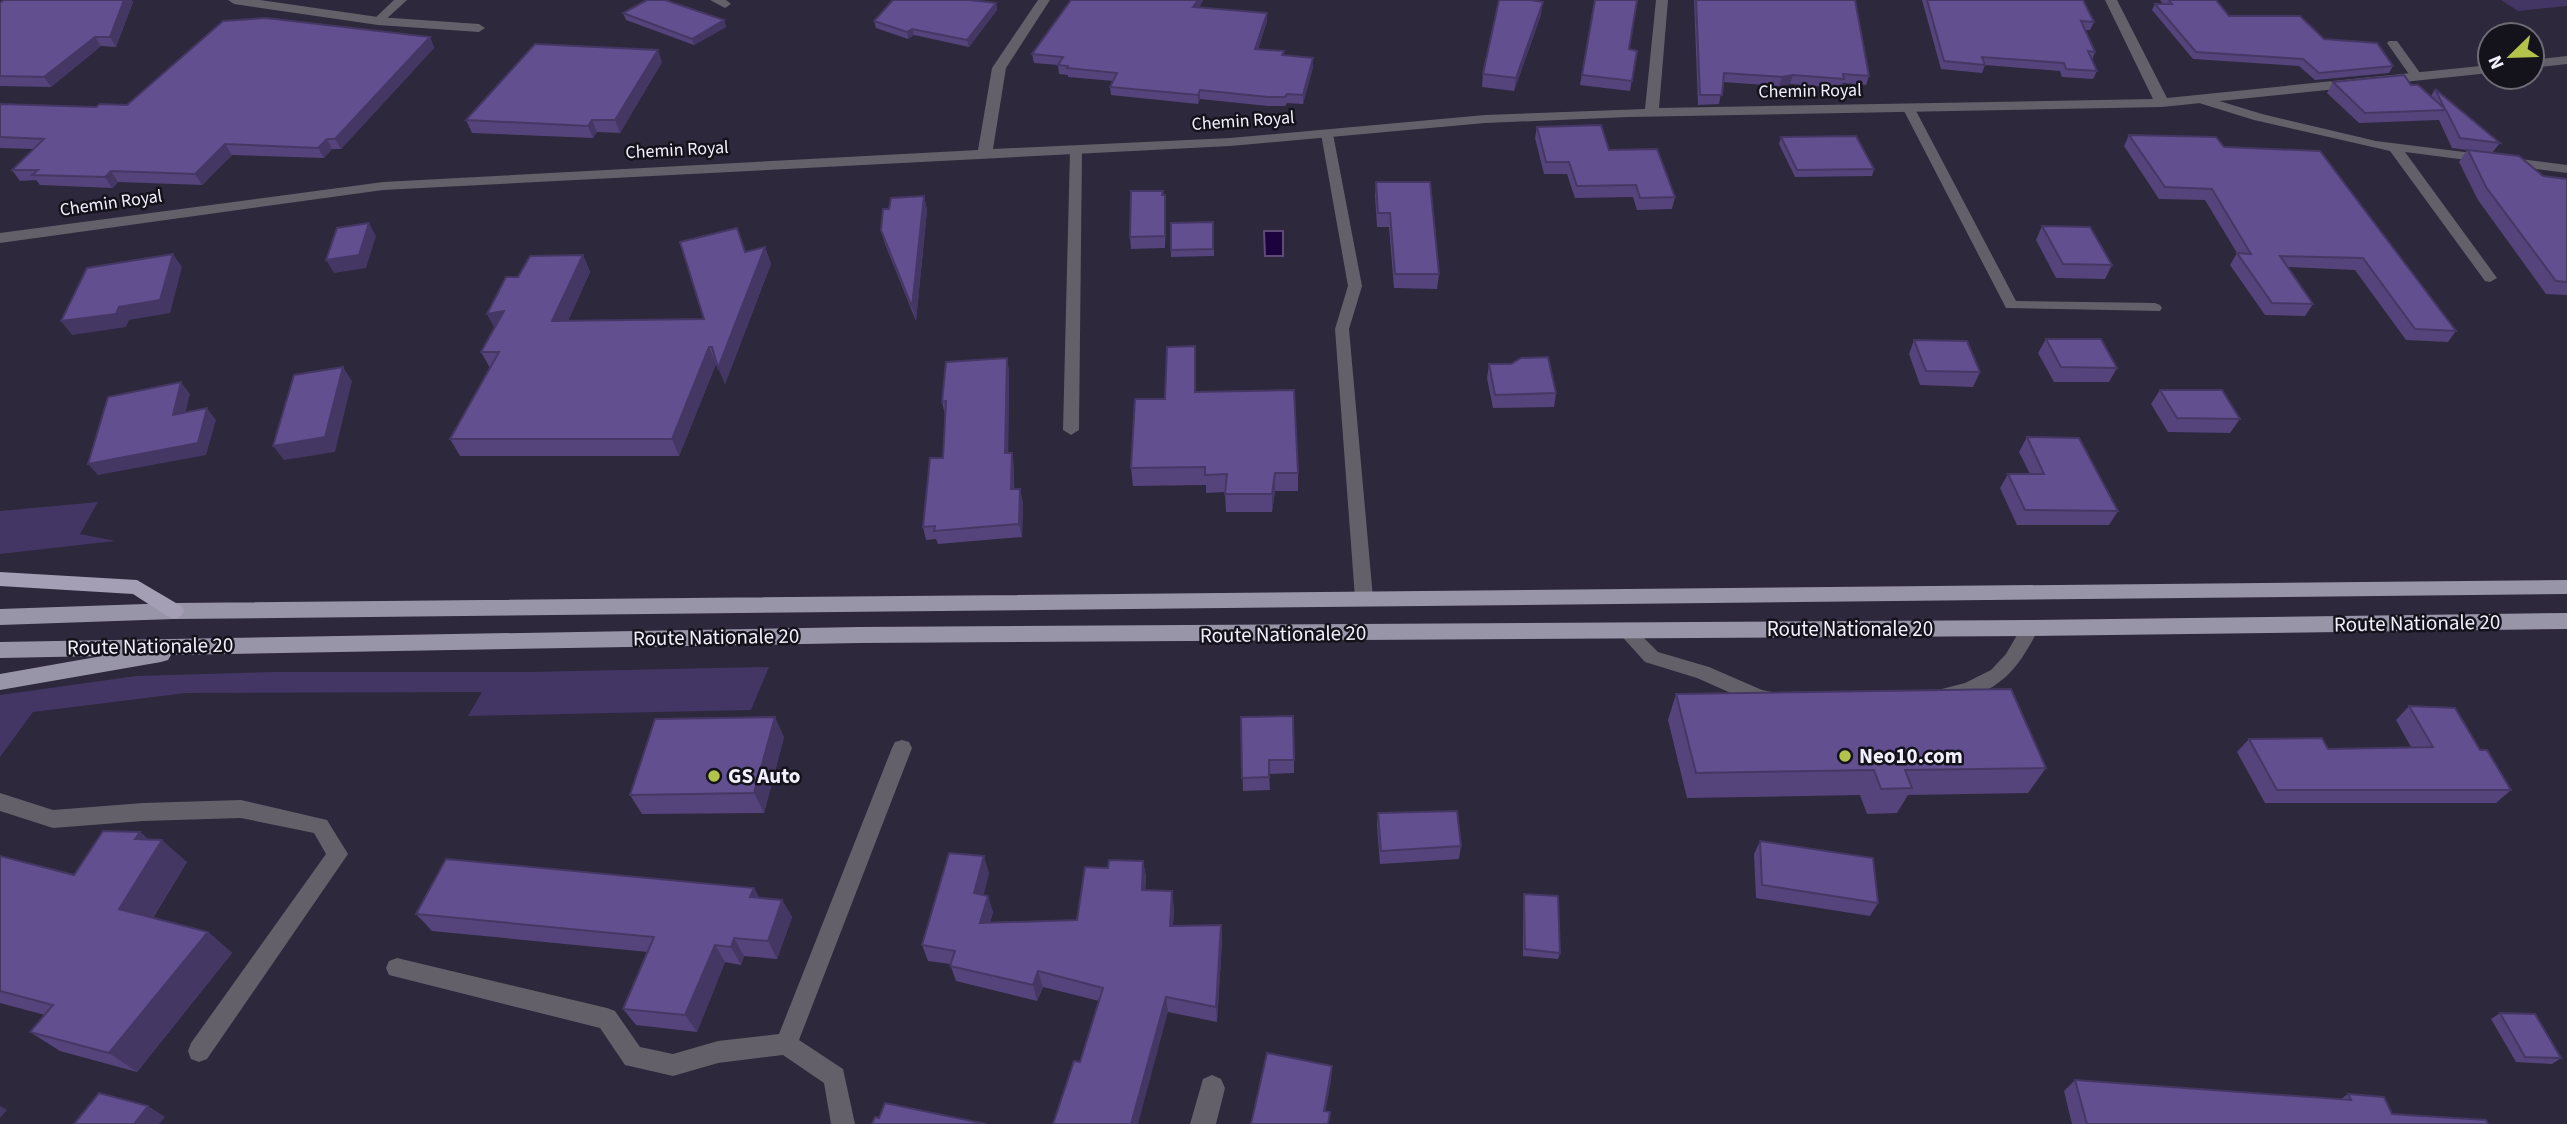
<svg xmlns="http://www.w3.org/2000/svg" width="2567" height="1124" font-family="'Source Sans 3',sans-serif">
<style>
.green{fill:#433564}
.water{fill:#1d033e;stroke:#5d4a77;stroke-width:2}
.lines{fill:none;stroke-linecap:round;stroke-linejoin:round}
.service{fill:#63606a;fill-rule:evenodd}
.minor{fill:#63606a;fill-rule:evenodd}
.primary{fill:#9995a9;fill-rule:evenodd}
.trunk{fill:#a49fb5;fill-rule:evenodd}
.wall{fill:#54447b}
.shaded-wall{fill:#453764}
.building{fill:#624f8f;stroke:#453764;stroke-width:2}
.poi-dot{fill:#b2c24b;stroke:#14121b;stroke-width:2.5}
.labels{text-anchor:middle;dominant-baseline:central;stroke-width:5;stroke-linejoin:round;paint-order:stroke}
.far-street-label{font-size:18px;fill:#f3f0fd;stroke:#14121b}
.street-label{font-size:21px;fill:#f3f0fd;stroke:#14121b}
.poi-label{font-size:21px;font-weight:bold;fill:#f3f0fd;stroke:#14121b;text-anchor:start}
</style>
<rect width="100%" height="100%" fill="#2d283b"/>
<path class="green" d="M2501 0H2567V6L2518 11Z
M98 502 80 534 115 541 0 554V511Z
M769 667 751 710 468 716 482 692 186 693 33 712 0 757V695L136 676 273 672H527Z"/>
<path class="water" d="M1264 231H1283V256H1265Z"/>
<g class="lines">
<path class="service" d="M394 0H407L382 23H374V19Z
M2389 41H2397L2423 77 2421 80H2413L2387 43Z
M2203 96 2262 114 2376 141 2567 165V173L2405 152 2497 278 2490 282 2485 281 2390 151 2254 120 2199 103 2197 100Z
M1909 105 1915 109 2016 301 2155 303 2160 305 2162 308 2160 311 2006 308 1903 109Z
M1327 130 1333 134 1362 286 1349 329 1373 598 1370 603H1358L1355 598 1335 329 1348 286 1321 134Z
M1076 146 1082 150 1079 430 1071 435 1063 430 1070 150Z
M2030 621 2036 623 2039 628C2022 661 2008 684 1971 697 1960 700 1949 704 1938 700L1936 695 1938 690 1965 683 1991 670 2006 654 2024 623Z
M1625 623 1631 625 1658 652 1709 667 1762 690 1777 693 1779 698 1777 703 1760 706 1697 678 1645 662 1616 630 1619 625Z
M902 740 909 742 912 748 799 1040 843 1069 855 1124H831L824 1083 783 1055 718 1063 673 1076 625 1065 600 1028 389 975 386 968 389 961 397 958 607 1008 615 1011 640 1047 673 1054 718 1041 779 1034 892 748 895 742Z
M0 793 53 810 143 803 241 800 327 820 348 854 207 1059 199 1062 191 1059 188 1051 191 1043 326 854 314 833 241 818 143 821 53 828 0 811Z"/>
<path class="minor" d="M228 0H260L378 17 479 24 485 28 479 32 378 25 234 4Z
M710 0H726L731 4 725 8Z
M1038 0H1050L1006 68 993 149 1230 138 1485 115 1645 109 1656 0H1668L1659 108 2153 99 2105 0H2117L2167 98 2490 65V73L2162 107 1629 117 1485 123 1230 146 383 190 0 243V233L383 182 978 150 992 68Z
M2567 56V64L2532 68V60Z
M1212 1075 1221 1079 1225 1088 1216 1124H1190L1203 1079Z"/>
<path class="primary" d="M2567 580V594L174 619 0 625V609L174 603Z
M2567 613V629L2030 636 859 643 171 655 168 660 161 662 0 690V674L102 656 0 658V642L859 627 2030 620Z"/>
<path class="trunk" d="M0 572 137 580 181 606 184 611 181 616 174 619 167 616 133 594 0 586Z"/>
</g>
<path class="wall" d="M1071 0H1203L1199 8 1267 13V21L1258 49 1284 56 1313 67 1303 104 1287 103 1285 106H1268L1200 99 1198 104 1111 95 1110 87 1113 81 1068 77V75L1059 74 1058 65 1034 63 1032 54Z
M1595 0 1629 49 1637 51 1630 91 1580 85Z
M1694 0H1855L1869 76 1866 85 1843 83 1841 88 1790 84 1779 86 1723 82 1719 104 1698 105Z
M1922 0H2083L2094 22 2090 30H2085L2095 52 2092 60 2097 71 2093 79 2062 77 2060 71 1985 65 1982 73 1941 69Z
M2160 0H2216L2229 16 2324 39 2393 66 2389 73 2315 80 2299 66 2193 59 2152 10 2155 4H2163Z
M133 2 116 47 101 46 51 87 0 86V3Z
M996 3 997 10 969 47 914 35 908 39 876 28 874 21Z
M623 13 724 20 726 27 694 45 626 20Z
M1541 15 1514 91 1482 87 1483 74Z
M430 37 434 48 341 149H332L324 158 232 155 202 185 118 182 112 188 40 185 36 180 20 181 12 170 34 149 0 148V104L96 107 127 105Z
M662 62 620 133 597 132 593 138 472 133 466 120Z
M2333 82 2411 85 2431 96 2435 89 2500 143 2492 153 2543 176 2567 179V295L2546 294 2478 200 2459 162 2467 150 2452 148 2439 120 2359 123 2327 93Z
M1537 127 1609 150 1675 197 1672 209 1637 210 1633 197 1575 198 1567 174H1544L1535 138Z
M2129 135 2224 147 2456 331 2448 342 2406 340 2355 270 2288 267 2313 304 2305 316 2265 315 2230 265 2237 253 2205 200 2159 199 2124 146Z
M1781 137 1874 169 1872 176 1795 177 1779 144Z
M1376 182 1439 274 1437 289 1394 288 1389 227H1377L1375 196Z
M1163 195H1165L1166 207 1165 248 1131 249 1130 237Z
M924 196 927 210 916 321 885 244 881 230 889 209Z
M1213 222 1214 256 1171 257V250Z
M2042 226 2112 265 2105 279 2056 278 2036 240Z
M765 247 771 264 725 384 717 364H716L679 456H460L450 439 490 368 481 352 495 327 518 277 583 255 590 272 568 321 704 319 745 252Z
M2046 339 2117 368 2109 382H2054L2038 353Z
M1914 340 1980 372 1973 387 1920 385 1909 354Z
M1195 346 1196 392 1298 473V491H1275L1272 512H1226L1225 492 1206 493V485L1133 486 1131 468 1165 399Z
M1007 358 1009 372 1008 453 1014 466V489L1023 502 1022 537 938 544 936 539 926 540 923 527 943 458 945 415 942 402Z
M1489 364 1556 393 1554 407 1493 408 1487 378Z
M2160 390 2240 419 2230 433 2168 432 2151 404Z
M2027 437 2118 511 2109 525H2017L2000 488 2008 474H2030L2019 452Z
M1676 694 2046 768 2028 793 1908 795 1897 813 1867 814 1860 795 1687 798 1668 720Z
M2409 706 2480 750 2511 790 2496 803H2265L2237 752 2249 739 2328 749 2411 747 2396 720Z
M1241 717 1294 760V773L1269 774 1270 790 1243 791Z
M784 737 764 813 642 814 630 795Z
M1378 813 1461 846 1459 859 1380 864 1377 825Z
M140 832 148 839 187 862 153 918 208 932 232 953 137 1072 60 1051 30 1032 45 1015 0 1003V856L74 875Z
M1760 841 1878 903 1870 916 1756 898 1754 854Z
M1143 861 1146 877 1145 890 1174 907 1173 925H1221L1222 941 1217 1022 1168 1012 1080 1062 1099 1001 1043 987 1037 1001 956 981 950 964 928 961 922 945 989 873 983 895 993 912 990 923 1077 920 1108 868Z
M754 888 759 898 782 900 792 917 777 959 744 956 741 965 725 962 697 1032 636 1025 623 1009 648 952 432 931 416 914Z
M1524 894 1560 953 1558 959 1523 956V900Z
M2500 1013 2561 1058 2552 1064 2516 1062 2491 1019Z
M2075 1080 2341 1099 2348 1094 2392 1114 2488 1124H2072L2064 1091Z"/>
<path class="shaded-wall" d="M124 0H132L133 2 116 47 110 37Z
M1198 0H1203L1194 16 1193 7Z
M1543 2 1541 15 1514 91 1516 78Z
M996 3 997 10 969 47 967 40Z
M1267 13V21L1255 58V49Z
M724 20 726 27 694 45 692 39Z
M912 29 914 35 908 39 907 32Z
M95 37 101 46 51 87 44 77Z
M430 37 434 48 341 149 335 139Z
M658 50 662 62 620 133 615 120Z
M1313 58V67L1303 104V95Z
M1793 75 1790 84 1779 86 1782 77Z
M1200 90V99L1198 104V95Z
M592 120 597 132 593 138 588 126Z
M327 139 332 149 324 158 318 148Z
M225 144 232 155 202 185 195 174Z
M111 171 118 182 112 188 105 177Z
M1165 195 1166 207 1165 248Z
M924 196 927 210 916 321 912 307Z
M369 223 376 236 366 268 334 273 326 260Z
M765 247 771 264 725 384 718 368Z
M173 254 182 267 170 313 129 320 126 327 72 335 61 321Z
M583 255 590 272 560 338 552 321Z
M504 311 496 331 487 314Z
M1195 346 1196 364V410L1195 392Z
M709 347 716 364 679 456 672 439Z
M1007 358 1009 372 1008 467 1005 453Z
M343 367 352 381 335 452 284 460 273 446Z
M181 382 190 394 182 426 173 415Z
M207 408 216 420 206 455 98 475 88 464Z
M1012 453 1014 466 1013 502 1011 489Z
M1275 473V491L1272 512V494Z
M1020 489 1023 502 1022 537 1019 524Z
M775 717 784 737 764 813 754 793Z
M140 832 157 848 162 840 187 862 145 930 119 909 135 839Z
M984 856 989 873 980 910 974 893Z
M1143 861 1146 877 1144 906 1142 890Z
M754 888 764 906 750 897Z
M1172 891 1174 907 1172 941 1170 926Z
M988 896 993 912 985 939 980 923Z
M782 900 792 917 777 959 768 941Z
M1221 925 1222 941 1217 1022 1216 1007Z
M208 932 232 953 137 1072 109 1053Z
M734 938 744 956 741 965 731 947Z
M715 945 725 962 697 1032 685 1015Z
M1038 971 1043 987 1037 1001 1033 985Z
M1166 997 1168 1012 1138 1124H1131Z
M1332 1066 1331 1082 1323 1124 1324 1111Z
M0 1106 7 1110 0 1118Z
M148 1106 165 1117 159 1124H134Z"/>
<path class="building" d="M4 0H124L110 37H95L44 77 0 76V3Z
M647 0H665L724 20 692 39 623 13Z
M893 0H970L996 3 967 40 912 29 907 32 874 21Z
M1071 0H1198L1193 7 1267 13 1255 49 1284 51 1282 55 1313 58 1303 95 1287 94 1285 97H1268L1200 90 1198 95 1110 87 1117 73 1067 68 1068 66 1058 65 1063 57 1032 54Z
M1499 0H1531L1543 2 1516 78 1483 74Z
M1595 0H1637L1629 49 1637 51 1632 81 1582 75Z
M1696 0H1855L1869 76 1843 74 1844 79 1793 75 1782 77 1724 73 1722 95H1700Z
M1927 0H2083L2094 22 2081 21 2095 52 2088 51 2097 71 2066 69 2064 63 1982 57 1985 65 1944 61Z
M2169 0H2216L2229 16H2300L2324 39 2377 43 2393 66 2319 73 2303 59 2196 52 2155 4H2172Z
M266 18 430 37 335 139H327L318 148 225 144 195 174 111 171 105 177 32 175 38 170H12L44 139 0 137V104L96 107 100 104 127 105 223 21Z
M535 44 658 50 615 120H592L588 126 466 120Z
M2404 75 2411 85H2418L2445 109 2435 89 2500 143 2460 138 2446 110 2365 113 2333 82Z
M1601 125 1609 150 1657 149 1675 197 1640 198 1636 185 1577 186 1569 162H1546L1537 127Z
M2129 135 2216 137 2224 147 2320 151 2456 331 2415 329 2363 258 2280 256 2313 304 2272 303 2237 253 2251 254 2212 189 2165 187Z
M1856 136 1874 169 1797 170 1781 137Z
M2468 150 2519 156 2543 176 2567 179V282L2556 281 2486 187Z
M1376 182H1430L1439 274H1395L1390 213H1378Z
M1131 191H1163L1162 195H1165V236L1130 237Z
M924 196 912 307 881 230 883 209H889L891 198Z
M1213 222V249L1171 250V223Z
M369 223 359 255 326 260 337 228Z
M2042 226 2090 227 2112 265 2063 264Z
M737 228 745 252 765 247 718 368 712 347H709L672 439H450L499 352H481L504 311 487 314 506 277H518L530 256 583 255 552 321 704 319 680 242Z
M173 254 160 300 119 307 116 314 61 321 87 268Z
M2046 339H2101L2117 368 2061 367Z
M1914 340 1967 341 1980 372 1926 371Z
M1195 346V392L1294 390 1298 473H1275L1272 494H1225L1227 474 1205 475V467L1131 468 1135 399H1165L1167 347Z
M1548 357 1556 393 1495 395 1489 364H1511L1521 358Z
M1007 358 1005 453H1012L1011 489H1020L1019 524 934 531 935 526 923 527 930 458H943L946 401 942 402 946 362Z
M343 367 325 437 273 446 294 375Z
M181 382 173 415 207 408 198 443 88 464 108 397Z
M2160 390H2222L2240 419 2177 418Z
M2027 437 2079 438 2118 511 2025 510 2008 474H2044Z
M2011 689 2046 768 1905 770 1912 788 1881 789 1874 770 1696 773 1676 694Z
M2409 706 2455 708 2480 750H2487L2511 790H2277L2249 739 2322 738 2328 749 2433 747Z
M1293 716 1294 760H1269V777L1242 778 1241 717Z
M775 717 754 793 630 795 655 719Z
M1457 811 1461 846 1381 851 1378 813Z
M103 831 140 832 135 839 162 840 119 909 208 932 109 1053 30 1032 53 1005 0 991V856L74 875Z
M1760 841 1873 858 1878 903 1762 885Z
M949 853 984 856 974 893 988 896 980 923 1077 920 1085 867 1108 868 1109 860 1143 861 1142 890 1172 891 1170 926 1221 925 1216 1007 1166 997 1131 1124H1053L1074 1061 1080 1062 1103 988 1038 971 1033 985 950 966 955 951 922 945Z
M446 859 754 888 750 897 782 900 768 941 734 938 731 947 715 945 685 1015 623 1009 654 937 416 914Z
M1524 894 1558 896 1560 953 1525 949Z
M2500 1013 2535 1014 2561 1058 2525 1057Z
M1267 1053 1332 1066 1324 1111 1330 1112 1328 1124H1251Z
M2075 1080 2351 1100 2348 1094 2384 1097 2392 1114 2486 1120 2488 1124H2087Z
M99 1093 148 1106 134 1124H74Z
M885 1103 986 1124H872L875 1117 879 1118Z"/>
<g class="poi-dot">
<circle cx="1845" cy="756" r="7"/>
<circle cx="714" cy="776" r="7"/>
</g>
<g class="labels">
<g class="far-street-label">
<text transform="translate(1810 91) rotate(-1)">Chemin Royal</text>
<text transform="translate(1243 121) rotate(-4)">Chemin Royal</text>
<text transform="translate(677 150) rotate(-3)">Chemin Royal</text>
<text transform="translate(111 203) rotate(-8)">Chemin Royal</text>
</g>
<g class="street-label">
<text transform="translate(2417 623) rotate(-1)">Route Nationale 20</text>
<text x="1850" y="629">Route Nationale 20</text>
<text transform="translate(1283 634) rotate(-1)">Route Nationale 20</text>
<text transform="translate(716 637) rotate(-1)">Route Nationale 20</text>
<text transform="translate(150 646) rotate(-1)">Route Nationale 20</text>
</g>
<g class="poi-label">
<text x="1859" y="756">Neo10.com</text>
<text x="728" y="776">GS Auto</text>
</g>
</g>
<g transform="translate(2511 56) rotate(247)"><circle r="33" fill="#14121b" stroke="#6d6b75" stroke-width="2"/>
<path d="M0-5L12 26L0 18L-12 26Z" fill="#b2c24b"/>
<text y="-10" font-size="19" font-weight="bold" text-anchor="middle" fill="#f3f0fd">N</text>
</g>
</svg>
